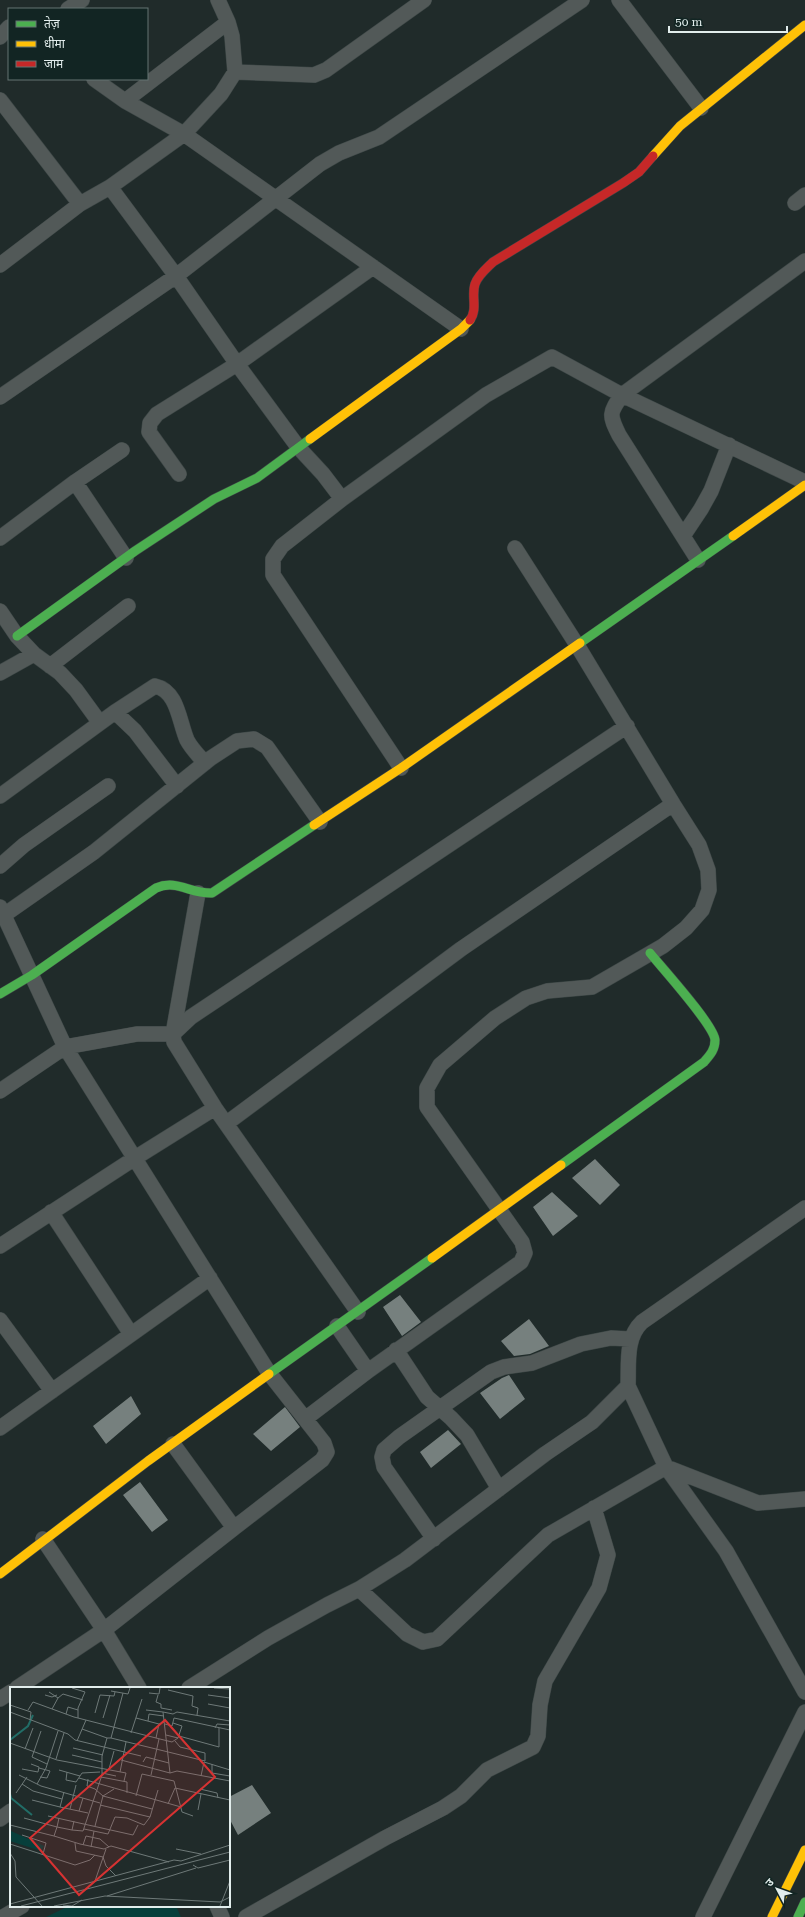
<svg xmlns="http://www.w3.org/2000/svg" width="805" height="1917" font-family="'Roboto Serif','Noto Sans Devanagari',serif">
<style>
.green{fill:#073f3b}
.building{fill:#76807e}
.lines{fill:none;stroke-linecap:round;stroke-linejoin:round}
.street-casing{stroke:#3d4746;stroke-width:16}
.fast-casing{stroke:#3d4746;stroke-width:10}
.slow-casing{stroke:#3d4746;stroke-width:10}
.jam-casing{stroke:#3d4746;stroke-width:10}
.street{stroke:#525958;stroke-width:15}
.fast{stroke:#4caf50;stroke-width:9}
.slow{stroke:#ffc107;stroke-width:9}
.jam{stroke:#c62828;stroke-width:9}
.inset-river{fill:none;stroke:#216d67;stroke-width:2}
.inset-road{fill:none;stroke:#6e7978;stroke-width:1}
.view{fill:#d73232;fill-opacity:0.15;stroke:#d73232;stroke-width:2}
.inset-edge{fill:none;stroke:#e2edec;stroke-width:2}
</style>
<rect width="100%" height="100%" fill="#202b2a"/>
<path class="green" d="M69 1906H176L181 1917H46Z"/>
<path class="building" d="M595 1159 620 1185 600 1205 572 1178Z
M552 1192 578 1216 553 1236 533 1207Z
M400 1295 421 1322 402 1336 383 1307Z
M529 1319 549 1346 530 1354 514 1356 501 1341Z
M509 1375 525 1399 500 1419 480 1393 502 1378Z
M131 1396 141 1414 106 1444 93 1426Z
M285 1407 300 1427 271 1451 253 1434Z
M448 1430 461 1444 431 1468 420 1452Z
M140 1482 168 1520 152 1532 123 1495Z
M252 1785 271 1813 238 1835 229 1818V1797Z"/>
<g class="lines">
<defs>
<path id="street" d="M619 0 701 108
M68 9 82 0
M0 37 9 27
M235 72 314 75 326 70 424 0
M94 79 125 101 184 134 461 329
M0 100 80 204 110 187 184 134 221 94 235 72 232 36 228 22
M125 101 228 22 218 0
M110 187 176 276 237 364 298 447 323 474 342 499
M795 203 805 195
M0 265 80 204
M0 397 176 276 320 164 339 153 379 137 582 0
M179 474 149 432 150 423 157 414 237 364 373 267
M75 482 126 558
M683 536 701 509 711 491 729 445
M0 538 75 482 122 450
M698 560 619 435C609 415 609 413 622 395L805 261
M0 611 17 636 34 654 60 673 76 690 100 723
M50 666 128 606
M0 673 34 654
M115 712 135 731 177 786
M401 768 273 575V559L282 546 342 499 486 395 552 357 622 395 805 482
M0 796 115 712 155 686C178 691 179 722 187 740 191 748 199 756 205 763
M0 866 24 845 108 786
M0 907 65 1047 269 1373 324 1443 327 1452 322 1460 234 1528
M4 915 94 852 211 758 237 741 254 739 267 747 320 822
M0 1091 65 1047 137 1034H173L198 893
M227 1123 461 949 673 804 577 645 515 548
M51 1212 131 1334
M0 1246 135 1158 215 1108
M358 1312 215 1108 174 1042 173 1034 191 1017 627 726
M0 1320 52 1391
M337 1326 368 1371
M396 1350 427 1397 451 1418 467 1435 499 1489
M628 1386 666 1467 726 1551 805 1692
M305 1419 368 1371 521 1262 525 1253 522 1242 427 1107V1088L440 1065 495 1018 526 998 547 991 592 987 663 946 686 928 702 910 709 890 708 870 699 845 673 804
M0 1428 210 1278
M434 1539 384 1467 382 1457 384 1450 399 1437 491 1372 504 1367 532 1363 581 1344 611 1338 630 1339
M359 1589 407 1634 423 1642 437 1639 548 1535 666 1467 758 1503 805 1499
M17 1688 104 1630 43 1539
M139 1688 104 1630 234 1528 173 1444
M189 1688 268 1638 327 1605 359 1589 405 1560 545 1454 592 1422 628 1386C629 1364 625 1338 642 1322L805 1208
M0 1699 11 1692
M0 1819 11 1811
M217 1906 222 1917
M3 1917 22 1906
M246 1917 385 1838 443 1808 461 1796 487 1770 533 1747 538 1736 540 1705 545 1681 599 1588 608 1555 594 1508
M703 1917 805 1712"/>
<path id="fast" d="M17 636 135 551 214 499 257 478 310 439
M580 643 733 536
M0 994 32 975 156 888C177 879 190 894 212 893L314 825
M561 1165 704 1062C710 1055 715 1050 715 1040 714 1025 662 968 650 953
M269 1374 432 1258
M798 1917 805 1902"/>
<path id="slow" d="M653 156 680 126 805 25
M310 439 461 329 470 320
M733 536 805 485
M314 825 401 768 580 643
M432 1258 561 1165
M0 1574 148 1461 269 1374
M772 1917 805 1850"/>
<path id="jam" d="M470 320C478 309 471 296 475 284 478 275 487 268 493 262L623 183 639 172 653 156"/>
</defs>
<use href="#street" class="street-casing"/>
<use href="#fast" class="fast-casing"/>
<use href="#slow" class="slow-casing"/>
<use href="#jam" class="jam-casing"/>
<use href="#street" class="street"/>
<use href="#fast" class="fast"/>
<use href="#slow" class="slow"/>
<use href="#jam" class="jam"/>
</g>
<g transform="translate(10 1687)">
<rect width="220" height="220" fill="#202b2a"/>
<path d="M1 144 34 159 31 164 0 154Z" fill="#073f3b"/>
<path class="inset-river" d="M0 53 18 39 23 28M0 107 1 111 22 128"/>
<path class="inset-road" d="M62 1 75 5 68 21V31M204 1 220 2M158 3 183 9 182 19 188 21 187 28M101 4 118 7 120 1M39 5 48 11 42 22M139 6 149 7 150 1M35 8 42 10 47 8M148 8 146 15 151 17V21L162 23M198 8 220 11M48 11 53 7 73 13M198 17 220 21M0 18 21 25 20 33M18 23 23 15 64 30 146 51M136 23 153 25M0 25 58 47 65 53 131 69M85 26 90 8 104 9 105 5M56 27 58 20 68 23M93 31 100 8M126 31 149 37M138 34 139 27 154 29M154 35 149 37 146 51 162 55 168 51M155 37 162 39 164 31 220 43M205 41 207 37 220 38M72 42 97 51M31 44 22 70 37 77M121 46 132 12M156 48 168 51 172 39 163 36M169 49 209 60V41M101 51 195 74V66L170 60 165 54M67 54 76 33M0 56 47 73 116 86 114 94M63 61 93 68M15 62 23 41M62 68 92 75M46 72 54 46M111 73 160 86 167 84 220 94M133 75 136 70 159 76M202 77V86L220 89M29 81 40 84 37 91 30 90M12 82 28 85 29 80 21 77M99 82 104 64M49 83 70 89M57 85 56 93 66 95 72 86 90 85M110 85 116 55M92 86 106 89M160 86 153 25 163 27 167 25 220 34M9 88 31 99 90 116M141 88 149 52M191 89 194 75 220 83M91 90 117 95V106M69 91 171 120M78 92 77 99 85 102 93 109 104 102M12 97 23 104 52 112M27 97 36 81 48 44M190 102 207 106 208 111M54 105 50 120 78 126M6 106 17 90M126 109 132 87 164 94 172 125 183 129M22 113 50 120M158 117 165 101 220 113M90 118 140 130 148 103M60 122 66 98M188 123 191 107M69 124 73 111M38 129 123 148 128 138M14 131 47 140 49 131M0 138 44 149 47 140 62 143 64 134M85 139 93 109 142 122M74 142 98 147 105 130 117 131 134 138 140 130M62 143 73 144 92 88V69L97 51H101L113 6M12 148 36 156 33 167M44 149 70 157 94 162 101 159 159 175M65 156 66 164 93 170 96 179 106 189M0 157 65 178 80 173 85 168M73 158 76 149 90 152 99 160M81 160 84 144M166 162 191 167M0 166 5 174 6 190 32 219M183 178 188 181 220 173M85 194 96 162M97 209 186 181M0 217 164 173 171 174 220 158M53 218 62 219 72 213M11 219 220 165M44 219 95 209 210 215 220 210M210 219 220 194"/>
<path class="view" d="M155 33 205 90 69 208 20 151Z"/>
<rect width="220" height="220" class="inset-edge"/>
</g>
<rect x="8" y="8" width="140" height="72" fill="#122523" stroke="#657573"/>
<rect x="16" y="21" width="20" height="6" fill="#4caf50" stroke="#657573"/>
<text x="44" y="28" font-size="12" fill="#e2edec">तेज़</text>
<rect x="16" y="41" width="20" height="6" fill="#ffc107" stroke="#657573"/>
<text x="44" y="48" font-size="12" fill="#e2edec">धीमा</text>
<rect x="16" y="61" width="20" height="6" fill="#c62828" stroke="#657573"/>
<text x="44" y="68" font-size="12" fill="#e2edec">जाम</text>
<g transform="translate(777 1889) rotate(311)" stroke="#122523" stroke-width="3" paint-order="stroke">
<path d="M0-3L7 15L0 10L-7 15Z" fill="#e2edec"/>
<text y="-6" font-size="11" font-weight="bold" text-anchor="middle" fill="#e2edec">उ</text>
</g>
<path d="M669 26v6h118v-6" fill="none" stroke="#e2edec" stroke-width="2"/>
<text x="675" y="26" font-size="12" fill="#e2edec" stroke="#122523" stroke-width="3" paint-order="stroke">50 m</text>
</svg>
